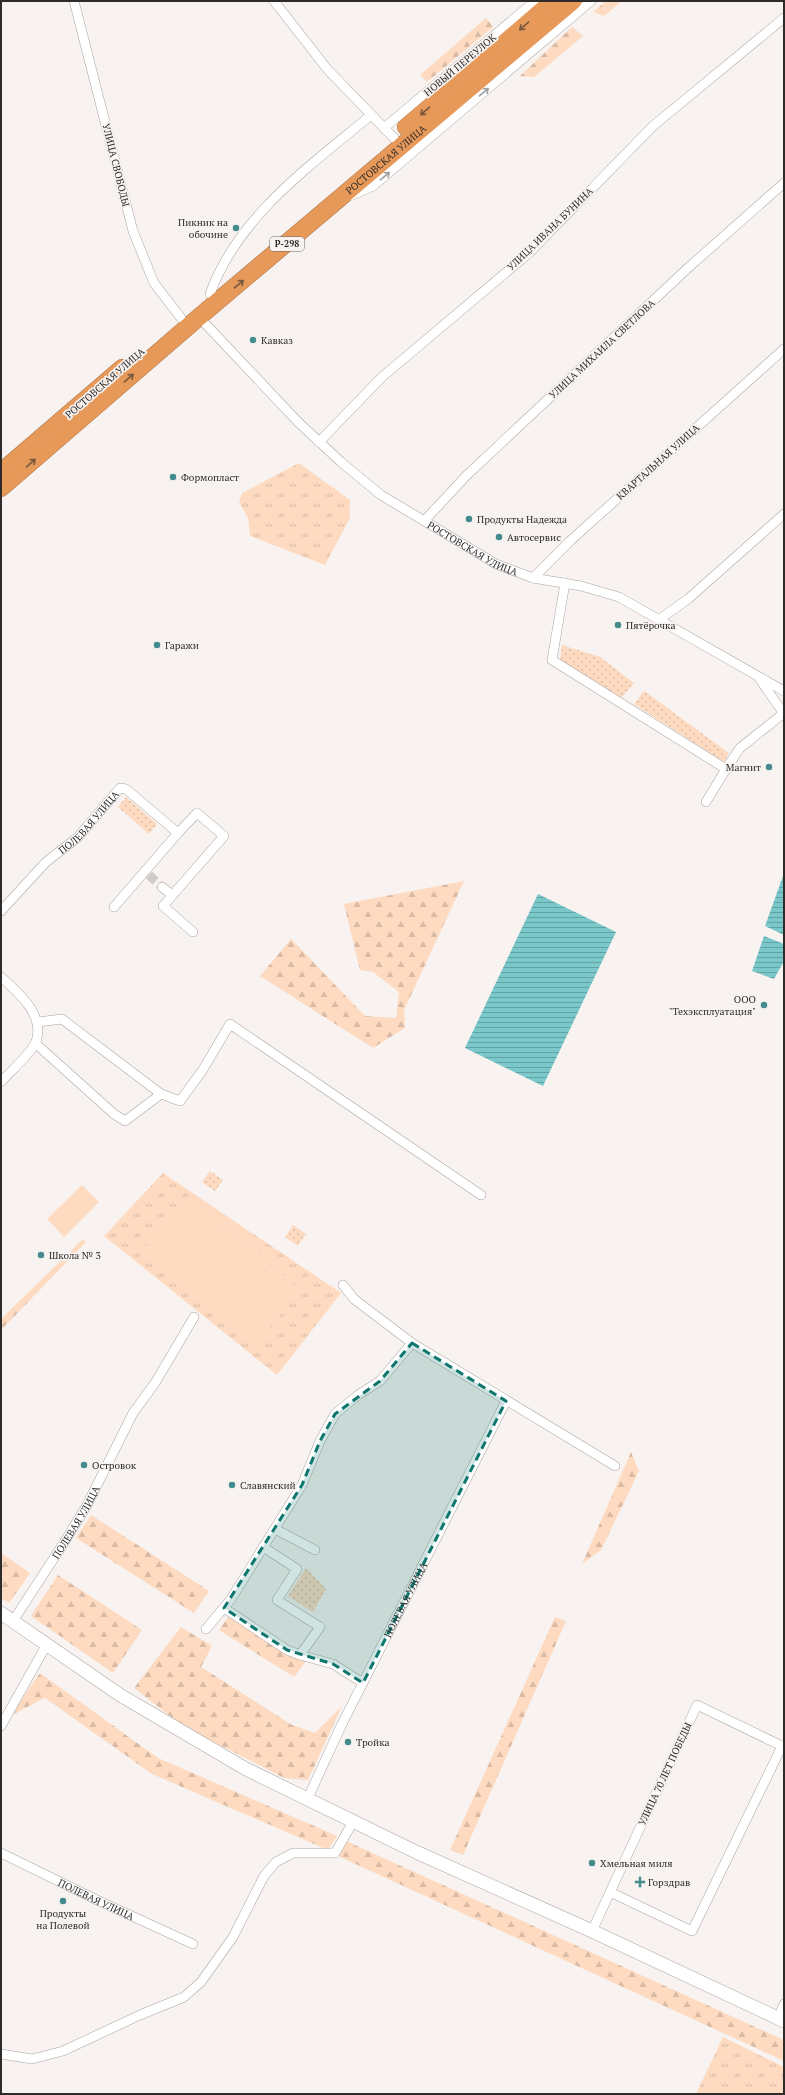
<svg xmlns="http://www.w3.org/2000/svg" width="785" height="2095" font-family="'PT Serif',serif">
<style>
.grass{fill:url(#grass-tufts)}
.forest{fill:url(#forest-firs)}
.park{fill:url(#park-dots)}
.pitch{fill:#fddac0}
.water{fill:url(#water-rules)}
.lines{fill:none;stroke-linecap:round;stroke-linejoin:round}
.street-tunnel{stroke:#d0cbc9;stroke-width:9;stroke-dasharray:9 4.5;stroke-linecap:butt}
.street-casing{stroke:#a9a5a1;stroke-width:10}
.secondary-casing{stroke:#a9a5a1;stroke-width:14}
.highway-casing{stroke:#a6734a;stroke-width:18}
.street{stroke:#fff;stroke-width:9}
.secondary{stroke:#fff;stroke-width:13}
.highway{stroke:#e7995a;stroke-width:17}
.oneway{stroke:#78583e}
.oneway2{stroke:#a1a0a0}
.marked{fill:#0f766e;fill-opacity:0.2;stroke:#0f766e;stroke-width:3;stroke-dasharray:8 5;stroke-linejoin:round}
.poi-dot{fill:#438b8d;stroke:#f8f3f0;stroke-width:1.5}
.labels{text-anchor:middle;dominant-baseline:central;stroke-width:3.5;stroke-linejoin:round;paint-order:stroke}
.shield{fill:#f8f3f0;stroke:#6b6866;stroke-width:1}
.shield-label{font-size:9px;font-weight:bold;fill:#2e2c2b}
.street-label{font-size:10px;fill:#2e2c2b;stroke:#f8f3f0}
.poi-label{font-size:10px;fill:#2e2c2b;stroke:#f8f3f0;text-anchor:start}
</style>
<defs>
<pattern id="grass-tufts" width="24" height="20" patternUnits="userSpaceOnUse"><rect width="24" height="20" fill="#fddac0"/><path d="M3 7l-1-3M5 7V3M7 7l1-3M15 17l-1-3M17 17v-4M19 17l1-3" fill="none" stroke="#d9bba5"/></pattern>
<pattern id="forest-firs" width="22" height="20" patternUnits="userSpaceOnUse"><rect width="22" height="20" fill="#fddac0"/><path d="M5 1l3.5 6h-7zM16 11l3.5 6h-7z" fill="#d9bba5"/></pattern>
<pattern id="park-dots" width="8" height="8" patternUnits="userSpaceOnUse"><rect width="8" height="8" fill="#fddac0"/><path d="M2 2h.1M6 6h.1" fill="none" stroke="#d9bba5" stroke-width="1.8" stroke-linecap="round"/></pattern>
<pattern id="water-rules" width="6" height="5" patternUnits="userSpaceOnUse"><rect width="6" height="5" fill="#7ac8ca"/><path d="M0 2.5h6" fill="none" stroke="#64a3a4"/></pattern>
</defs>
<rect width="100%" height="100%" fill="#f8f3f0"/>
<path class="grass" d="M299 463 350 500V518L325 565 250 536 248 518 239 502 242 493Z
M163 1173 341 1293 277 1375 104 1236Z
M723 2037 784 2067V2094H696Z"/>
<path class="forest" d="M606 1H622L604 16 593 12Z
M486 18 493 27 427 82 420 75Z
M572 27 583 36 534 77 520 76Z
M464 881 404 1010 405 1028 373 1048 260 976 291 939 365 1016 396 1018 399 992 373 972 360 970 344 904Z
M83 1239 86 1242 1 1330V1319Z
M631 1452 639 1471 601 1550 582 1564Z
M91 1515 209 1591 194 1613 76 1538Z
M1 1553 30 1573 9 1603 1 1598Z
M58 1575 142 1630 113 1673 31 1616Z
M229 1616 306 1661 294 1677 219 1630Z
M555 1617 566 1621 463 1855 450 1850Z
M181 1627 212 1646 201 1667 292 1725 315 1733 342 1706 308 1780 284 1778 183 1726 134 1688Z
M40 1673 158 1758 337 1836 328 1850 152 1774 45 1698 10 1716Z
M346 1841 784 2040V2061L338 1856Z"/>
<path class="park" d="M562 645 600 657 634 683 621 698 560 660Z
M644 691 729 753 724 762 634 704Z
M126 797 157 824 149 834 118 807Z
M210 1171 223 1180 215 1191 202 1182Z
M293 1225 306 1234 298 1246 285 1237Z
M306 1568 326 1589 313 1612 288 1596Z"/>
<path class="pitch" d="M82 1185 99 1202 64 1237 47 1219Z
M189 1195 301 1290 255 1345 142 1251Z"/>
<path class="water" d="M783 876 784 877V935L765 926Z
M538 894 616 932 543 1086 465 1048Z
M764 936 784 944V961L774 979 752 971Z"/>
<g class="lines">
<path class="street-tunnel" d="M149 875 162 887"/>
<defs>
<g id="street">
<path d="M74 1 133 231 154 283 181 318"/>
<path d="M274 1 328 70 394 138"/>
<path d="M384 128 535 1"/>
<path d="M350 196 373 186 591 1"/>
<path d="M210 294C238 216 310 166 371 115"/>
<path id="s1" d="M199 317 298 422 341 462 381 495 496 564 533 578 581 586 619 597 784 691"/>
<path d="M319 442 382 377 529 253 653 126 784 18"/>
<path d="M425 520 466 476 689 267 784 183"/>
<path d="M533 578 570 541 784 349"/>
<path d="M565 583 552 660 726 769 740 748 784 713"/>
<path d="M660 619 688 599 784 514"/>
<path d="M759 678 784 714"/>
<path d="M706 802 726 769"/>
<path d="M162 887 172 895"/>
<path d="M114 907 178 833"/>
<path id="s2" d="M1 911 46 862 78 837 120 788 126 789 178 833 197 813 224 836 163 906 193 932"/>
<path d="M1 977C19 993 45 1015 36 1042 32 1052 9 1073 1 1082"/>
<path d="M38 1022 62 1019 161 1094 180 1101 202 1071 230 1024 481 1195"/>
<path d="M35 1043 114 1114 125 1121 161 1094"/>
<path d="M343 1285 354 1299 412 1343 615 1466"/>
<path d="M275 1529 315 1550"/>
<path d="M224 1608 287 1650 300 1655 320 1627 277 1600 297 1569 263 1547"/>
<path id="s3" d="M13 1621 67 1538 87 1505 133 1413 155 1383 194 1317"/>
<path d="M206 1629 231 1599 302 1485 320 1441 335 1414 358 1395 380 1381 412 1343"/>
<path d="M300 1655 333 1664 363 1683"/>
<path d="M1 1726 47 1644"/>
<path id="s4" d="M307 1800 341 1726 506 1401"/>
<path id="s5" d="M1 1853 99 1901 193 1944"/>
<path d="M610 1892 692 1931 782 1746"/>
<path d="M592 1931 697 1705 784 1747"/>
<path d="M778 2018 784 2004"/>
<path d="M1 2054 32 2059 63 2051 140 2015 184 1997 201 1982 233 1937 264 1876 276 1862 293 1853H335L353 1822"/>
</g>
<path id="secondary" d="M1 1613 120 1695 246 1769 416 1852 592 1931 784 2021"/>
<g id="highway">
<path d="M406 127 553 1"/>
<path d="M1 472 122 368"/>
<path id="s6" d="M1 488 199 317 573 1"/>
</g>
</defs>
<use href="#street" class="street-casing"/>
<use href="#secondary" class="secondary-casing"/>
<use href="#highway" class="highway-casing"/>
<use href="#street" class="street"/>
<use href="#secondary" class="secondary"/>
<use href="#highway" class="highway"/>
</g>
<defs><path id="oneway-shaft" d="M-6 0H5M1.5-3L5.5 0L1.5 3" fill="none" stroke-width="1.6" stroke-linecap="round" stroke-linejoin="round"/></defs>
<g class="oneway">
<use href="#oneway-shaft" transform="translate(524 26) rotate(139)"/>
<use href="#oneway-shaft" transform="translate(425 111) rotate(139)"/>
<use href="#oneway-shaft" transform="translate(239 284) rotate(-40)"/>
<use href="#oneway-shaft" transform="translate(129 378) rotate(-41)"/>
<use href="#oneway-shaft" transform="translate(31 463) rotate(-41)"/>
</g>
<g class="oneway2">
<use href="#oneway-shaft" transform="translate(484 92) rotate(-40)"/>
<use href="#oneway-shaft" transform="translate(385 176) rotate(-40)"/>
</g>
<path class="marked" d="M412 1343 506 1401 363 1683 333 1664 287 1650 224 1608 302 1485 320 1441 335 1414 380 1381Z"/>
<g class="poi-dot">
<circle cx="236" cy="228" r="4"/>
<circle cx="253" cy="340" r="4"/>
<circle cx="173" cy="477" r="4"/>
<circle cx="469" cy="519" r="4"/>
<circle cx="499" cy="537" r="4"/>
<circle cx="618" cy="625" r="4"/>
<circle cx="157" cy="645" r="4"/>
<circle cx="769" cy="767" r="4"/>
<circle cx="764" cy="1005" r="4"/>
<circle cx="41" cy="1255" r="4"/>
<circle cx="84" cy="1465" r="4"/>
<circle cx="232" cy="1485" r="4"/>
<circle cx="348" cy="1742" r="4"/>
<circle cx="592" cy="1863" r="4"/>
<path d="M638 1876h4v4h4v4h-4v4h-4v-4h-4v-4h4z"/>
<circle cx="63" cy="1901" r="4"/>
</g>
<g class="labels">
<rect class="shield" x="270" y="237" width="34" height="14" rx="3"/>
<g class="shield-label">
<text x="287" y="244">Р-298</text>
</g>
<g class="street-label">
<text transform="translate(460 65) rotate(-40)">НОВЫЙ ПЕРЕУЛОК</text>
<text stroke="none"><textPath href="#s6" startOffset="506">РОСТОВСКАЯ УЛИЦА</textPath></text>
<text transform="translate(116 165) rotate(76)">УЛИЦА СВОБОДЫ</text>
<text transform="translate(550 229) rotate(-44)">УЛИЦА ИВАНА БУНИНА</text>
<text transform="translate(602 349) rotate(-43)">УЛИЦА МИХАИЛА СВЕТЛОВА</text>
<text transform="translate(105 383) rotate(-41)">РОСТОВСКАЯ УЛИЦА</text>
<text transform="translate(658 462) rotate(-42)">КВАРТАЛЬНАЯ УЛИЦА</text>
<text stroke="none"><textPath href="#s1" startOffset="361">РОСТОВСКАЯ УЛИЦА</textPath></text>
<text stroke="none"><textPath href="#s2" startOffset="125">ПОЛЕВАЯ УЛИЦА</textPath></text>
<text stroke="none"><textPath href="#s3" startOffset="117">ПОЛЕВАЯ УЛИЦА</textPath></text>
<text stroke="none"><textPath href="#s4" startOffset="223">ПОЛЕВАЯ УЛИЦА</textPath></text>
<text transform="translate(665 1774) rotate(-65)">УЛИЦА 70 ЛЕТ ПОБЕДЫ</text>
<text stroke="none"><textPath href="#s5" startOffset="106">ПОЛЕВАЯ УЛИЦА</textPath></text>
</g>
<g class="poi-label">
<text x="228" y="222" text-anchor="end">Пикник на<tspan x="228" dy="12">обочине</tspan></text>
<text x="261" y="340">Кавказ</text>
<text x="181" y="477">Формопласт</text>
<text x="477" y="519">Продукты Надежда</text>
<text x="507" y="537">Автосервис</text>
<text x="626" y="625">Пятёрочка</text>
<text x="165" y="645">Гаражи</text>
<text x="761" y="767" text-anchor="end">Магнит</text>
<text x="756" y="999" text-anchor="end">ООО<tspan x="756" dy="12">"Техэксплуатация"</tspan></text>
<text x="49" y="1255">Школа № 3</text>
<text x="92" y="1465">Островок</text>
<text x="240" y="1485">Славянский</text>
<text x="356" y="1742">Тройка</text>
<text x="600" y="1863">Хмельная миля</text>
<text x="648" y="1882">Горздрав</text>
<text x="63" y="1913" text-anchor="middle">Продукты<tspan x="63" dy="12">на Полевой</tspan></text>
</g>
</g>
<rect width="785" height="2095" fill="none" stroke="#2e2c2b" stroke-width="4"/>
</svg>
